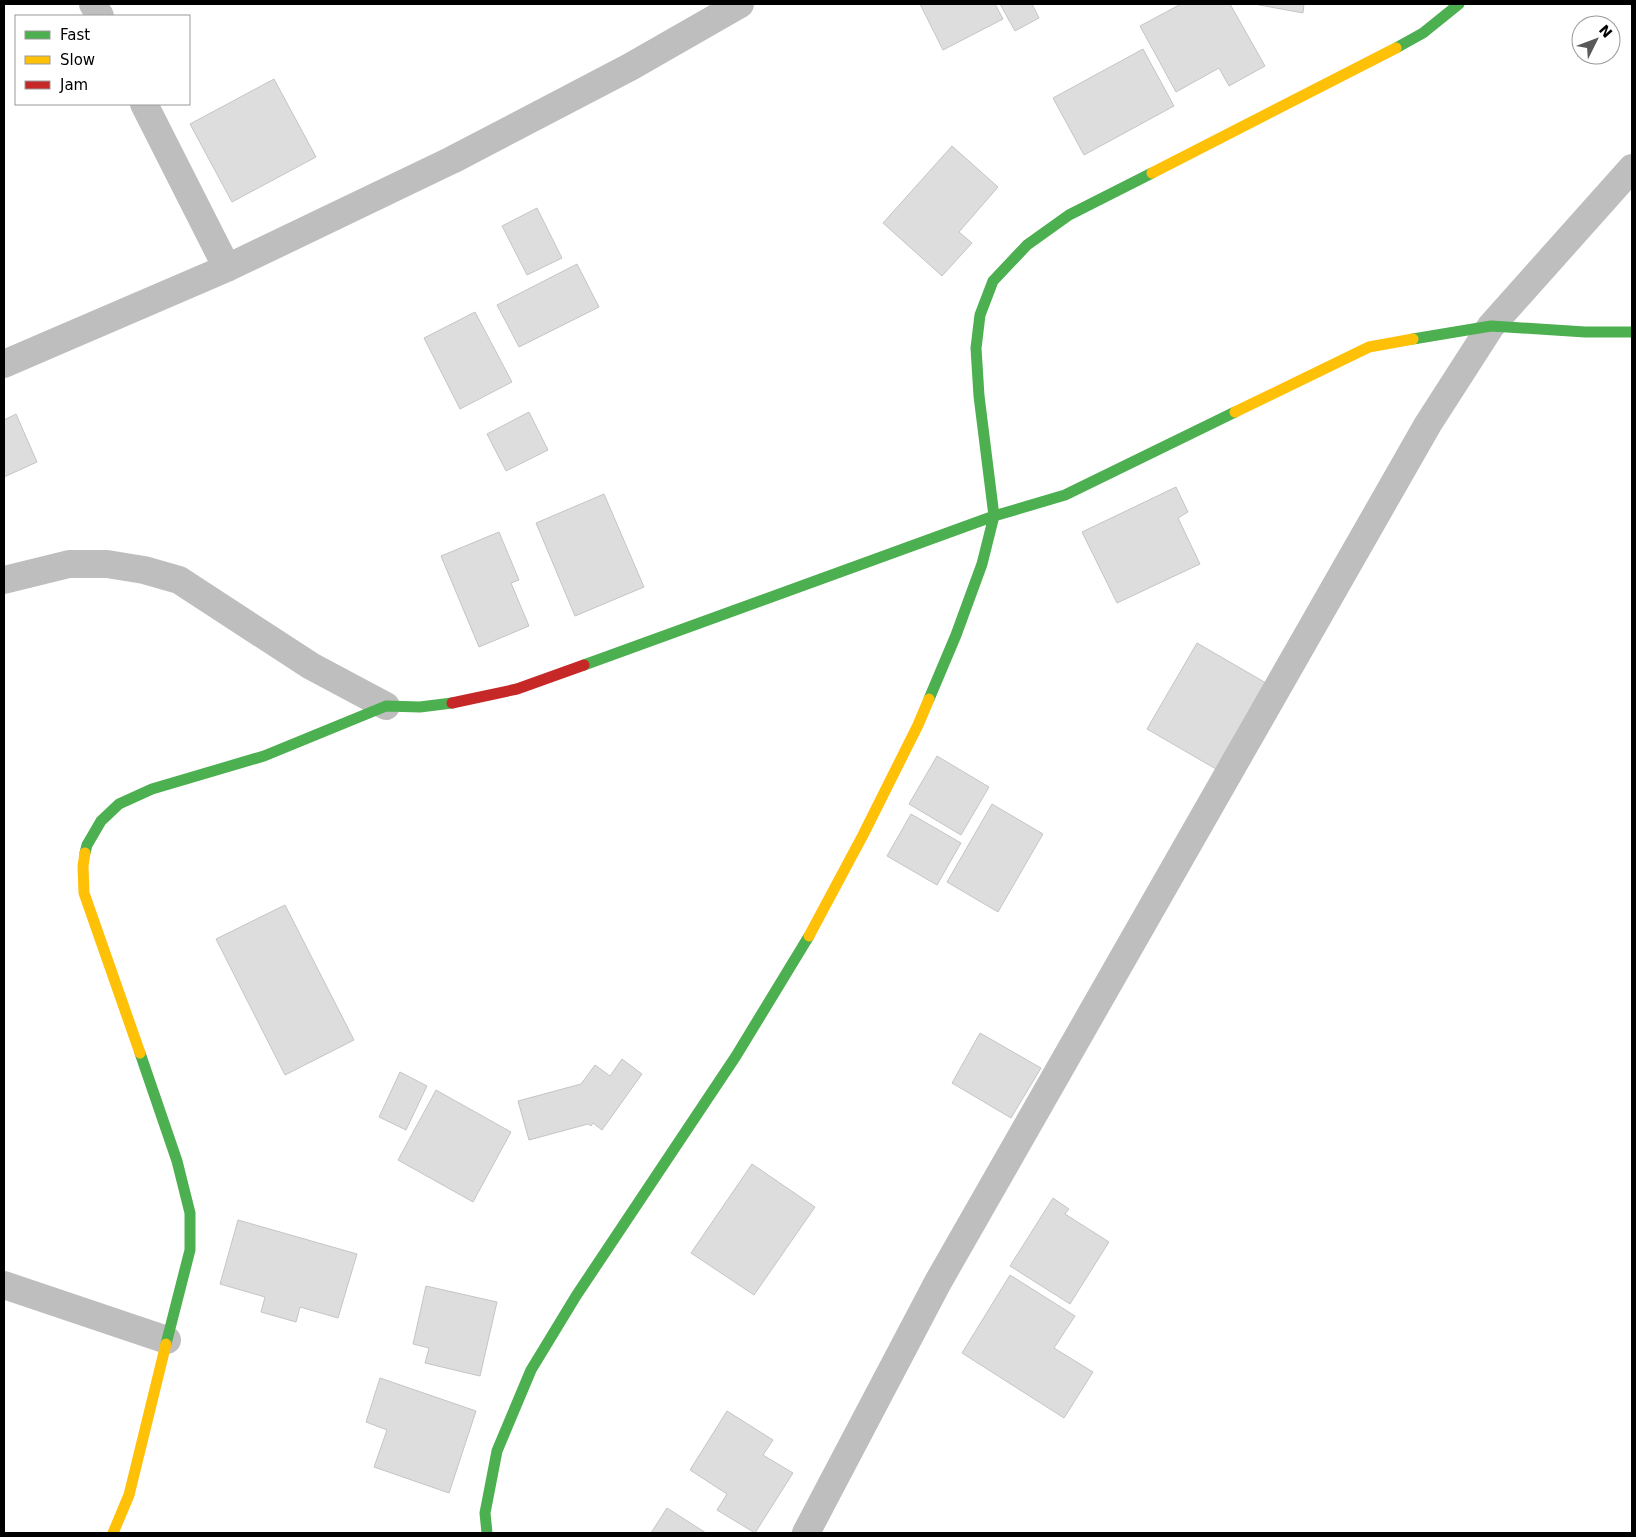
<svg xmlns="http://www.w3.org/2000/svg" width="1636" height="1537" font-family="'DejaVu Sans',sans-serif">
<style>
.building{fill:#ddd;stroke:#c5c5c5}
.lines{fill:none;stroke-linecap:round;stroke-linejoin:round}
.street{stroke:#bebebe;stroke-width:28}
.fast{stroke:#4caf50;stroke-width:11}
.slow{stroke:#ffc107;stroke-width:11}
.jam{stroke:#c62828;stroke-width:11}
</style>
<rect width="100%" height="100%" fill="#fff"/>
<path class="building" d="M920 4H995L1003 19 943 50Z
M1000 4H1032L1039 18 1015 31Z
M1181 4H1230L1265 66 1229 86 1219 68 1176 92 1140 26Z
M1254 4H1304L1303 13Z
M1143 49 1174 106 1084 155 1053 98Z
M274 79 316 157 232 202 190 124Z
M952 146 998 187 959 232 972 243 942 276 883 223Z
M537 208 562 258 527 275 502 226Z
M577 264 599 307 519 347 497 305Z
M475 312 512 382 460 409 424 338Z
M529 412 548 450 506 471 487 434Z
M16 414 37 462 4 477V420Z
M1176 487 1188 512 1178 518 1200 564 1117 603 1082 532Z
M604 494 644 587 575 616 536 523Z
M499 532 519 580 511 583 529 626 479 647 441 556Z
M1197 643 1266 683 1216 769 1147 729Z
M937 756 989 787 961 835 909 804Z
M992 804 1043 834 998 912 947 882Z
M911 814 961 843 937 885 887 856Z
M285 905 354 1040 285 1075 216 939Z
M980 1033 1041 1068 1011 1118 952 1083Z
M622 1059 642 1074 602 1130 593 1123 591 1126 588 1124 529 1140 518 1101 581 1084 595 1065 610 1076Z
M400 1072 427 1086 406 1130 379 1117Z
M436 1090 511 1132 473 1202 398 1160Z
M752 1164 815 1207 754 1295 691 1253Z
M1053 1198 1069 1209 1065 1214 1109 1242 1070 1304 1010 1266Z
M238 1220 357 1254 338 1318 300 1307 296 1322 261 1312 265 1297 220 1284Z
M1010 1275 1075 1316 1054 1348 1093 1372 1064 1418 962 1353Z
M426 1286 497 1302 480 1376 425 1363 429 1348 413 1344Z
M380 1378 476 1411 449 1493 374 1467 387 1430 366 1422Z
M727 1411 773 1440 763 1455 793 1473 755 1533 717 1510 727 1494 690 1470Z
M667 1508 706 1533H651Z"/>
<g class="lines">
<path class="street" d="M93 4 100 16
M144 104 227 268
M4 364 227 268 452 160 630 67 740 4
M4 580 69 564H107L144 570 179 580 311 666 386 706
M4 1285 167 1340
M806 1533 938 1282 1428 424 1491 326 1632 168"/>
<path class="fast" d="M1396 48 1423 33 1459 4
M1413 339 1491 326 1585 332H1632
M584 665 994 516 1065 495 1235 412
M929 699 956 635 982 564 994 516 979 396 976 348 980 315 993 281 1027 245 1069 215 1152 173
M85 853 87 845 101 821 119 804 152 789 264 756 386 706 420 707 452 703
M140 1053 177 1161 190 1213V1250L166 1344
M487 1533 485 1513 497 1451 531 1370 576 1296 736 1056 809 936"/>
<path class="slow" d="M1152 173 1396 48
M1235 412 1369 347 1413 339
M85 853 83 866 84 893 140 1053
M809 936 863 835 918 725 929 699
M113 1533 129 1495 166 1344"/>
<path class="jam" d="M452 703 517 689 584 665"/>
</g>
<rect width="1636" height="1537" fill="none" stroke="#000000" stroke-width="10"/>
<rect x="15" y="15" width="175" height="90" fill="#ffffff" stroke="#999999"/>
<rect x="25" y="31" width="25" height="8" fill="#4caf50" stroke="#999999"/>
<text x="60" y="40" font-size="15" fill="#000000">Fast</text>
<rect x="25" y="56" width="25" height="8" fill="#ffc107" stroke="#999999"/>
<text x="60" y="65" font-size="15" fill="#000000">Slow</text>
<rect x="25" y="81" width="25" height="8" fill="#c62828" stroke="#999999"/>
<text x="60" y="90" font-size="15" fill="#000000">Jam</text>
<g transform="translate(1596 40) rotate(48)"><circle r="24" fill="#ffffff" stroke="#999999"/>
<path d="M0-4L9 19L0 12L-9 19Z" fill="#595959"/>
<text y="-8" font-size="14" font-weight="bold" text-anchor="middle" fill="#000000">N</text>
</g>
</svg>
